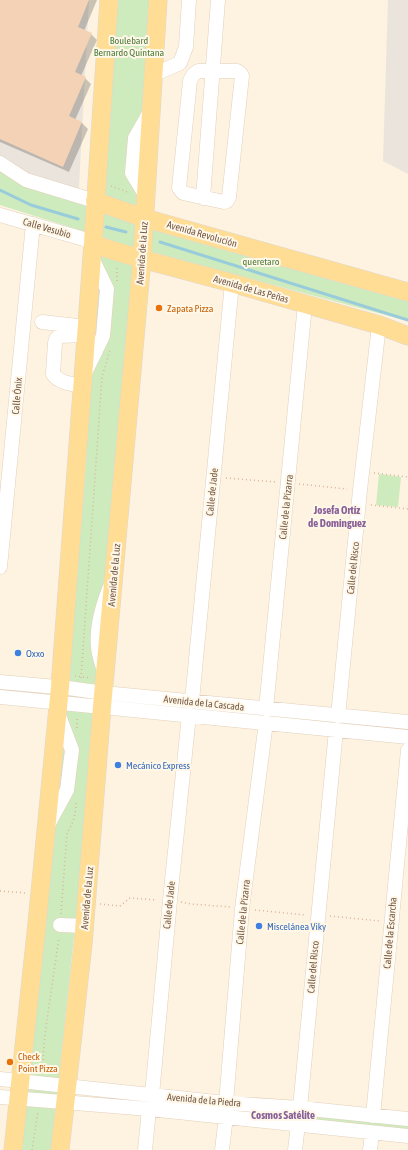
<svg xmlns="http://www.w3.org/2000/svg" width="408" height="1150" font-family="'Asap Condensed',sans-serif">
<style>
.industrial{fill:#ebe4dc}
.green{fill:#ceebbe}
.shadow{fill:#0003}
.lines{fill:none;stroke-linecap:round;stroke-linejoin:round}
.stream{stroke:#99ccda;stroke-width:3}
.building{fill:#f4d2b6}
.minor-casing{stroke:#e2d0bb;stroke-width:15}
.major-casing{stroke:#ded7d3;stroke-width:19}
.path{stroke:#d9b59a;stroke-width:1.5;stroke-dasharray:1 3;stroke-linecap:butt}
.minor{stroke:#fff;stroke-width:14}
.major{stroke:#ffdd95;stroke-width:18}
.food-dot{fill:#e8710a;stroke:#fff7e7;stroke-width:1.5}
.shop-dot{fill:#3f7fe0;stroke:#fff7e7;stroke-width:1.5}
.labels{text-anchor:middle;dominant-baseline:central;stroke-width:4;stroke-linejoin:round;paint-order:stroke}
.park-label{font-size:10px;fill:#4c7c3e;stroke:#fff7e7}
.street-label{font-size:10px;fill:#755946;stroke:#fff7e7}
.food-label{font-size:10px;fill:#c56008;stroke:#fff7e7;text-anchor:start}
.shop-label{font-size:10px;fill:#366cbe;stroke:#fff7e7;text-anchor:start}
.neighbourhood-label{font-size:11px;font-weight:bold;fill:#896199;stroke:#fff7e7}
</style>
<rect width="100%" height="100%" fill="#fdf3e0"/>
<path class="industrial" d="M0 0H89L78 205 0 181Z
M388 0H408V174L383 161Z"/>
<path class="green" d="M110 0H154L139 212 268 243 408 295V321L169 257 136 247 97 723 51 1150H19L65 715 86 465 98 236 0 205V165L100 202Z
M379 474 401 477 398 507 376 505Z
M269 1112 408 1126V1133L268 1119Z"/>
<path class="shadow" d="M0 0H97L84 31 91 34 97 40 81 76 85 78 91 84 75 120 82 123 88 129 69 172 0 142Z"/>
<g class="lines">
<path class="stream" d="M0 190 31 205 78 219
M106 227 126 232
M160 242 408 320"/>
</g>
<path class="building" d="M0 0H89L78 27 92 33 75 72 86 77 69 116 82 122 63 167 0 139Z"/>
<g class="lines">
<defs>
<path id="minor" d="M198 71H237L240 73 242 76 229 197 227 201 224 202 183 193 179 188 190 81 193 75Z
M153 75 180 63 186 47 189 0
M0 163 26 180 95 201
M146 196 132 173 135 138 151 110
M203 198 218 0
M0 215 84 239 93 243
M42 322 86 327
M85 373 103 336 107 289 92 258
M82 386C72 384 59 383 53 374L55 343 56 339 59 336 86 335
M0 567 33 224
M103 668C101 661 98 653 98 646 96 627 102 607 109 589
M0 682 68 688 104 693 408 722
M0 697 408 737
M192 701 232 283
M266 709 305 304
M338 716 360 490 379 325
M48 825 67 790 72 750 58 713
M63 925H60L85 926
M0 1079 226 1103 300 1108 408 1119
M152 1095 170 900 189 715
M0 1097 149 1109 408 1136
M226 1103 242 909 266 722
M300 1108 336 730
M373 1116 408 750
M145 1150 149 1109
M222 1150 226 1116
M295 1150 298 1124
M370 1150 372 1133"/>
<path id="major" d="M95 201 144 218 408 292
M93 243 108 249 142 259 232 283 379 325 408 336
M13 1150 37 923 60 687 93 243 109 0
M60 1150 83 944 102 707 142 259 158 0"/>
</defs>
<use href="#minor" class="minor-casing"/>
<use href="#major" class="major-casing"/>
<path class="path" d="M111 186 130 193
M117 281V267
M374 473 408 477
M226 478 276 482
M299 484 347 489
M371 505 408 509
M75 676 91 678
M81 678 102 377 110 350
M77 728V716
M0 891 26 893
M181 902 191 904 231 907
M100 904 120 906 130 898 157 900
M255 910 306 915
M61 914 67 833C74 822 76 813 76 800
M330 916 380 921
M42 1072 45 1034 59 937
M32 1150 38 1111"/>
<use href="#minor" class="minor"/>
<use href="#major" class="major"/>
</g>
<g class="food-dot">
<circle cx="159" cy="308" r="4"/>
<circle cx="10" cy="1062" r="4"/>
</g>
<g class="shop-dot">
<circle cx="18" cy="653" r="4"/>
<circle cx="118" cy="765" r="4"/>
<circle cx="259" cy="926" r="4"/>
</g>
<g class="labels">
<g class="park-label">
<text x="129" y="40">Boulebard<tspan x="129" dy="12">Bernardo Quintana</tspan></text>
<text x="261" y="261">queretaro</text>
</g>
<g class="street-label">
<text transform="translate(47 228) rotate(16)">Calle Vesubio</text>
<text transform="translate(202 234) rotate(16)">Avenida Revolución</text>
<text transform="translate(142 253) rotate(-86)">Avenida de la Luz</text>
<text transform="translate(251 289) rotate(16)">Avenida de Las Peñas</text>
<text transform="translate(17 396) rotate(-85)">Calle Ónix</text>
<text transform="translate(212 492) rotate(-84)">Calle de Jade</text>
<text transform="translate(286 507) rotate(-84)">Calle de la Pizarra</text>
<text transform="translate(353 568) rotate(-84)">Calle del Risco</text>
<text transform="translate(114 575) rotate(-85)">Avenida de la Luz</text>
<text transform="translate(204 703) rotate(6)">Avenida de la Cascada</text>
<text transform="translate(87 898) rotate(-85)">Avenida de la Luz</text>
<text transform="translate(169 905) rotate(-84)">Calle de Jade</text>
<text transform="translate(243 912) rotate(-84)">Calle de la Pizarra</text>
<text transform="translate(390 933) rotate(-85)">Calle de la Escarcha</text>
<text transform="translate(313 967) rotate(-85)">Calle del Risco</text>
<text transform="translate(204 1100) rotate(5)">Avenida de la Piedra</text>
</g>
<g class="food-label">
<text x="167" y="308">Zapata Pizza</text>
<text x="18" y="1056">Check<tspan x="18" dy="12">Point Pizza</tspan></text>
</g>
<g class="shop-label">
<text x="26" y="653">Oxxo</text>
<text x="126" y="765">Mecánico Express</text>
<text x="267" y="926">Miscelánea Viky</text>
</g>
<g class="neighbourhood-label">
<text x="337" y="510">Josefa Ortíz<tspan x="337" dy="13">de Dominguez</tspan></text>
<text x="283" y="1115">Cosmos Satélite</text>
</g>
</g>
</svg>
